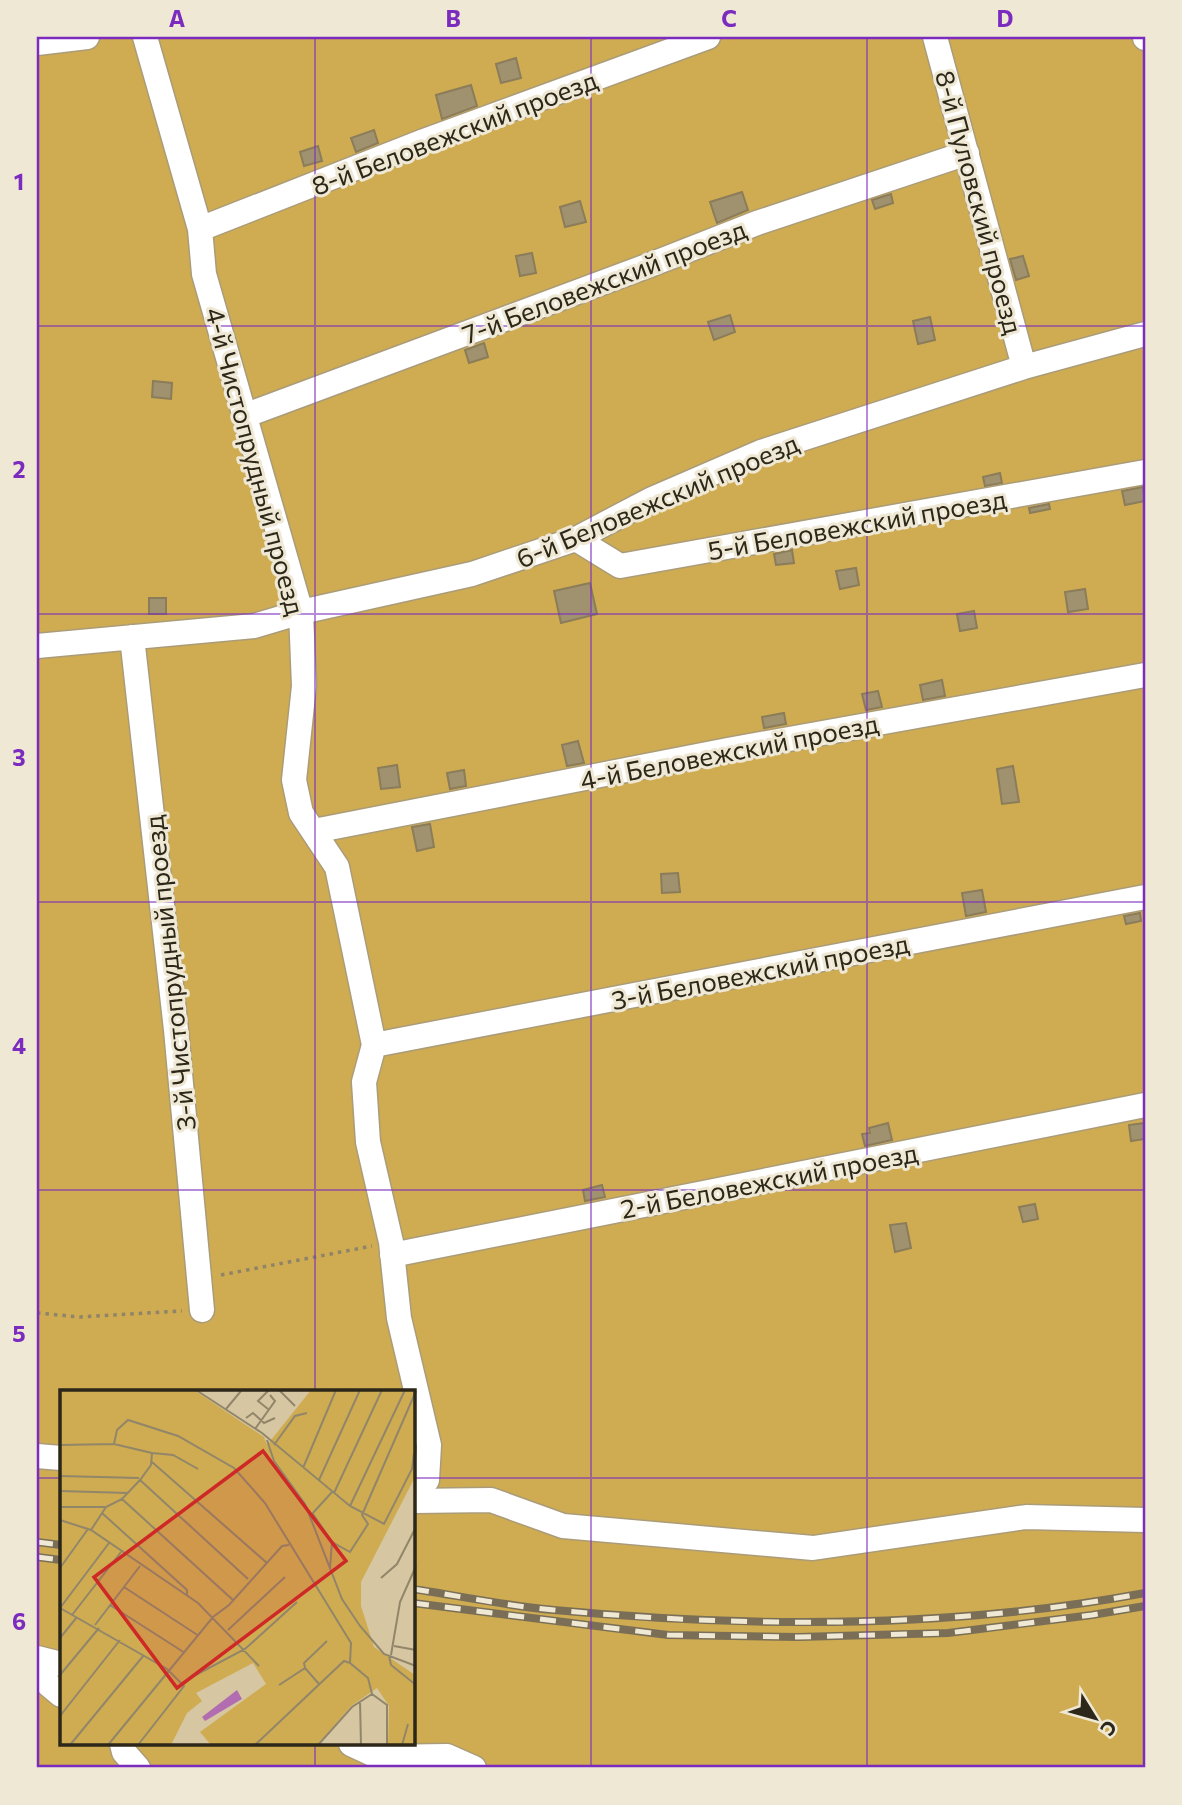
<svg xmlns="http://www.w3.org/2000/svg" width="1182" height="1805" font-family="Commissioner,sans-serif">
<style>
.green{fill:#cfac51;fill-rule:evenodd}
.building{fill:#a0926e;stroke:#8b7c5a;stroke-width:2}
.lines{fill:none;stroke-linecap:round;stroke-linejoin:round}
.minor-casing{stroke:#ab9c79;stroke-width:27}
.path{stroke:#8f8468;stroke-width:3.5;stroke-dasharray:3.5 5;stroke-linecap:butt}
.minor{stroke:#fff;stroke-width:24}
.rail-casing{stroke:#7a6f56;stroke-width:8}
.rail{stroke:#efe8d5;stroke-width:5;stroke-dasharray:16;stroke-linecap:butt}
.grid{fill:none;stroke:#7b2cbf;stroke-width:2;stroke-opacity:0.55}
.labels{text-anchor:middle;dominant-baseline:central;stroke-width:6;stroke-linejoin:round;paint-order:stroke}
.street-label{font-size:26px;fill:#2c2718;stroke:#efe8d5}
.inset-road{fill:none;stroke:#92866a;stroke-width:2}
.view{fill:#ce2827;fill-opacity:0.15;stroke:#ce2827;stroke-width:3.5}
.inset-edge{fill:none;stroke:#2c2718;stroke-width:3.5}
.neatline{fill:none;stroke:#7b2cbf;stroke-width:2.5}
.grid-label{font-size:23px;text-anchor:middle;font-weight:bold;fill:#7b2cbf}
</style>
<rect width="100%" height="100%" fill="#d6c6a1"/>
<path class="green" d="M37 37H1145V1768H37ZM61 1392H413V1744H61Z"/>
<path class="building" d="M516 58 521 78 501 83 496 64Z
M471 85 477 106 442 119 436 95Z
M374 130 378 143 356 152 351 138Z
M318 146 322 161 304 166 300 152Z
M742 192 748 210 717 223 710 202Z
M891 194 893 203 875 209 872 200Z
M580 201 586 222 565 227 560 207Z
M532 253 536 273 520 276 516 256Z
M1023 256 1029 276 1016 280 1010 259Z
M730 315 735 332 714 340 708 322Z
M930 317 935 340 918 344 913 321Z
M484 343 488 357 469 363 465 350Z
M153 381 172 383 171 399 152 397Z
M1000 473 1002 483 985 486 983 477Z
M1143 487 1145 501 1125 505 1122 491Z
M1049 504 1050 509 1030 513 1029 508Z
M792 550 794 563 776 565 774 554Z
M856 568 859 585 840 589 836 571Z
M590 583 597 614 561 623 554 591Z
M1085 589 1088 609 1068 612 1065 592Z
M149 598H166V614H149Z
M974 611 977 628 960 631 957 614Z
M942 680 945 696 923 700 920 685Z
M878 691 882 707 866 710 862 694Z
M784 713 786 724 764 728 762 717Z
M578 741 584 763 567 766 562 745Z
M397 765 400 787 381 789 378 768Z
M1013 766 1019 802 1002 804 997 769Z
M464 770 466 786 450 789 447 773Z
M430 824 434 847 417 851 412 827Z
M678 873 680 892 662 893 661 874Z
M982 890 986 912 966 916 962 893Z
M1140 913 1141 921 1126 924 1124 916Z
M888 1123 892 1140 865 1146 862 1134 870 1133 869 1128Z
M1145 1123V1139L1131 1141 1129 1125Z
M602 1185 605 1197 585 1201 583 1190Z
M1035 1204 1038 1219 1023 1222 1019 1207Z
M906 1223 911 1248 895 1252 890 1225Z"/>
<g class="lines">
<defs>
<path id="minor" d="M145 37 200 229 204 274 301 612 304 686 294 780 301 813 337 867 374 1045 364 1082 368 1142 391 1242 399 1318 429 1445 427 1480 413 1492
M935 37 1024 367
M1145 37V38
M37 43 87 37
M200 229 424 141 708 37
M244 416 655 263 757 223 967 153
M576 539 620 566 1145 472
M132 637 176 1030 202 1310
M37 646 254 626 301 612 472 574 576 539 650 500 761 452 1024 367 1145 334
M314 831 728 750 1145 675
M374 1045 1145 897
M392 1255 1145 1105
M37 1456 61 1458
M413 1501 491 1500 563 1526 813 1548 1026 1517 1145 1520
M37 1658 61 1664
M37 1668 49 1685 61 1695
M122 1744 124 1752 138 1768
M351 1744 379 1757 447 1756 474 1768"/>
</defs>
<use href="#minor" class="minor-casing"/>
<path class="path" d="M221 1275 372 1246
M37 1313 80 1317 182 1311"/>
<use href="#minor" class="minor"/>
<defs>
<path id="rail" d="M37 1542 61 1545
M37 1557 61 1560
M413 1589C460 1596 507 1606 554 1610 750 1628 952 1629 1145 1593
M413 1603 668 1635 798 1637 948 1633 1092 1615 1145 1606"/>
</defs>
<use href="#rail" class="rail-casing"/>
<use href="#rail" class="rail"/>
</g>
<path class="grid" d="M315 37V1392M591 37V1768M867 37V1768M37 326H1145M37 614H1145M37 902H1145M37 1190H1145M37 1478H61M413 1478H1145M315 1744V1768"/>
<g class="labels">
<g class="street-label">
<text transform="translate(454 132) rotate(-21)">8-й Беловежский проезд</text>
<text transform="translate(980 202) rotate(75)">8-й Пуловский проезд</text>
<text transform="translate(604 281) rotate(-21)">7-й Беловежский проезд</text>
<text transform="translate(256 461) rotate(75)">4-й Чистопрудный проезд</text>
<text transform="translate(657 500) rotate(-23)">6-й Беловежский проезд</text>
<text transform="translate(857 524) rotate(-10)">5-й Беловежский проезд</text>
<text transform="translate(729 751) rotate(-11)">4-й Беловежский проезд</text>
<text transform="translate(760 971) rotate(-11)">3-й Беловежский проезд</text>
<text transform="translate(169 973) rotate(-96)">3-й Чистопрудный проезд</text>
<text transform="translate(769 1180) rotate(-11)">2-й Беловежский проезд</text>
</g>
</g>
<g transform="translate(60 1390)">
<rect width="355" height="355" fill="#d6c6a1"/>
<path d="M4 0H134L204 47 207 55 251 0H355V87L301 192V216L314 257 355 285V355H328L329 316 317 298 291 316 257 355H151L140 342 206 294 193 273 136 303 142 311 127 323 111 355H0V2Z" fill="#cfac51"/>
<path d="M177 300 182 309 145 331 142 327Z" fill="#b26db0"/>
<path class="inset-road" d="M136 0 202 43 290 116 324 134 352 79 354 63M219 0 235 16M166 19 181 1M208 19 198 11 209 0M186 28 193 23 204 33 215 28M195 39 215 11 210 5M207 50 214 71 245 114 282 209 300 236 324 264 356 276M54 54 57 40 68 30 118 46 174 78 205 113 291 253 290 273 308 288 312 304M0 55 54 54 92 63M214 55 235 26 247 23M92 63 113 65 138 79M92 72 207 173M243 78 276 0M0 86 79 88M80 90 188 189M259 90 300 0M0 101 68 103M274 103 322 0M62 109 173 210M290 116 345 0M0 117H46M42 123 127 200V206M252 124 273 101M253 124 272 152 290 162 308 134 302 125 356 1M0 130 31 140 138 213 199 276M31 140 46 117 62 109 80 90 91 75 92 63M0 178 28 139M270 178 272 152M321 188 337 174 356 137M64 197 139 246M50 215 125 263M0 218 107 279 124 296 78 355M0 218 49 153M12 225 61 162M35 235 80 176M168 240 225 187M0 248 17 227M334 256 356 260M331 265 340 212 356 176M329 266 331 275 356 295M245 278 259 294M0 285 39 238M130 288 185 259 237 212M219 295 245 278 244 273 267 251M312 304 327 315V355M300 311 301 355M0 326 60 250M10 355 84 265M48 355 153 227 169 215 222 156 229 155M195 355 284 271 290 273M258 355 292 317 312 304M342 355 348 334"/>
<path class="view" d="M203 61 286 171 117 298 34 187Z"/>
<rect width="355" height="355" class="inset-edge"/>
</g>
<rect width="1182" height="1805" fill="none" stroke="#efe8d5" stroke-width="77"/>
<g transform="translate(1095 1718) rotate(127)" stroke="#efe8d5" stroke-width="5" paint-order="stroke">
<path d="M0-5L12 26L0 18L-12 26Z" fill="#2c2718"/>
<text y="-10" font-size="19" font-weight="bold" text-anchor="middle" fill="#2c2718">С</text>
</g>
<rect x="38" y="38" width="1106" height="1728" class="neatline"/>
<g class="grid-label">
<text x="177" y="27">A</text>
<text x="453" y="27">B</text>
<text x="729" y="27">C</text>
<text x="1005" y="27">D</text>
<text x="19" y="190">1</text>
<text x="19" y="478">2</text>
<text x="19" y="766">3</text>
<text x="19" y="1054">4</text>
<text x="19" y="1342">5</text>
<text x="19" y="1630">6</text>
</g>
</svg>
